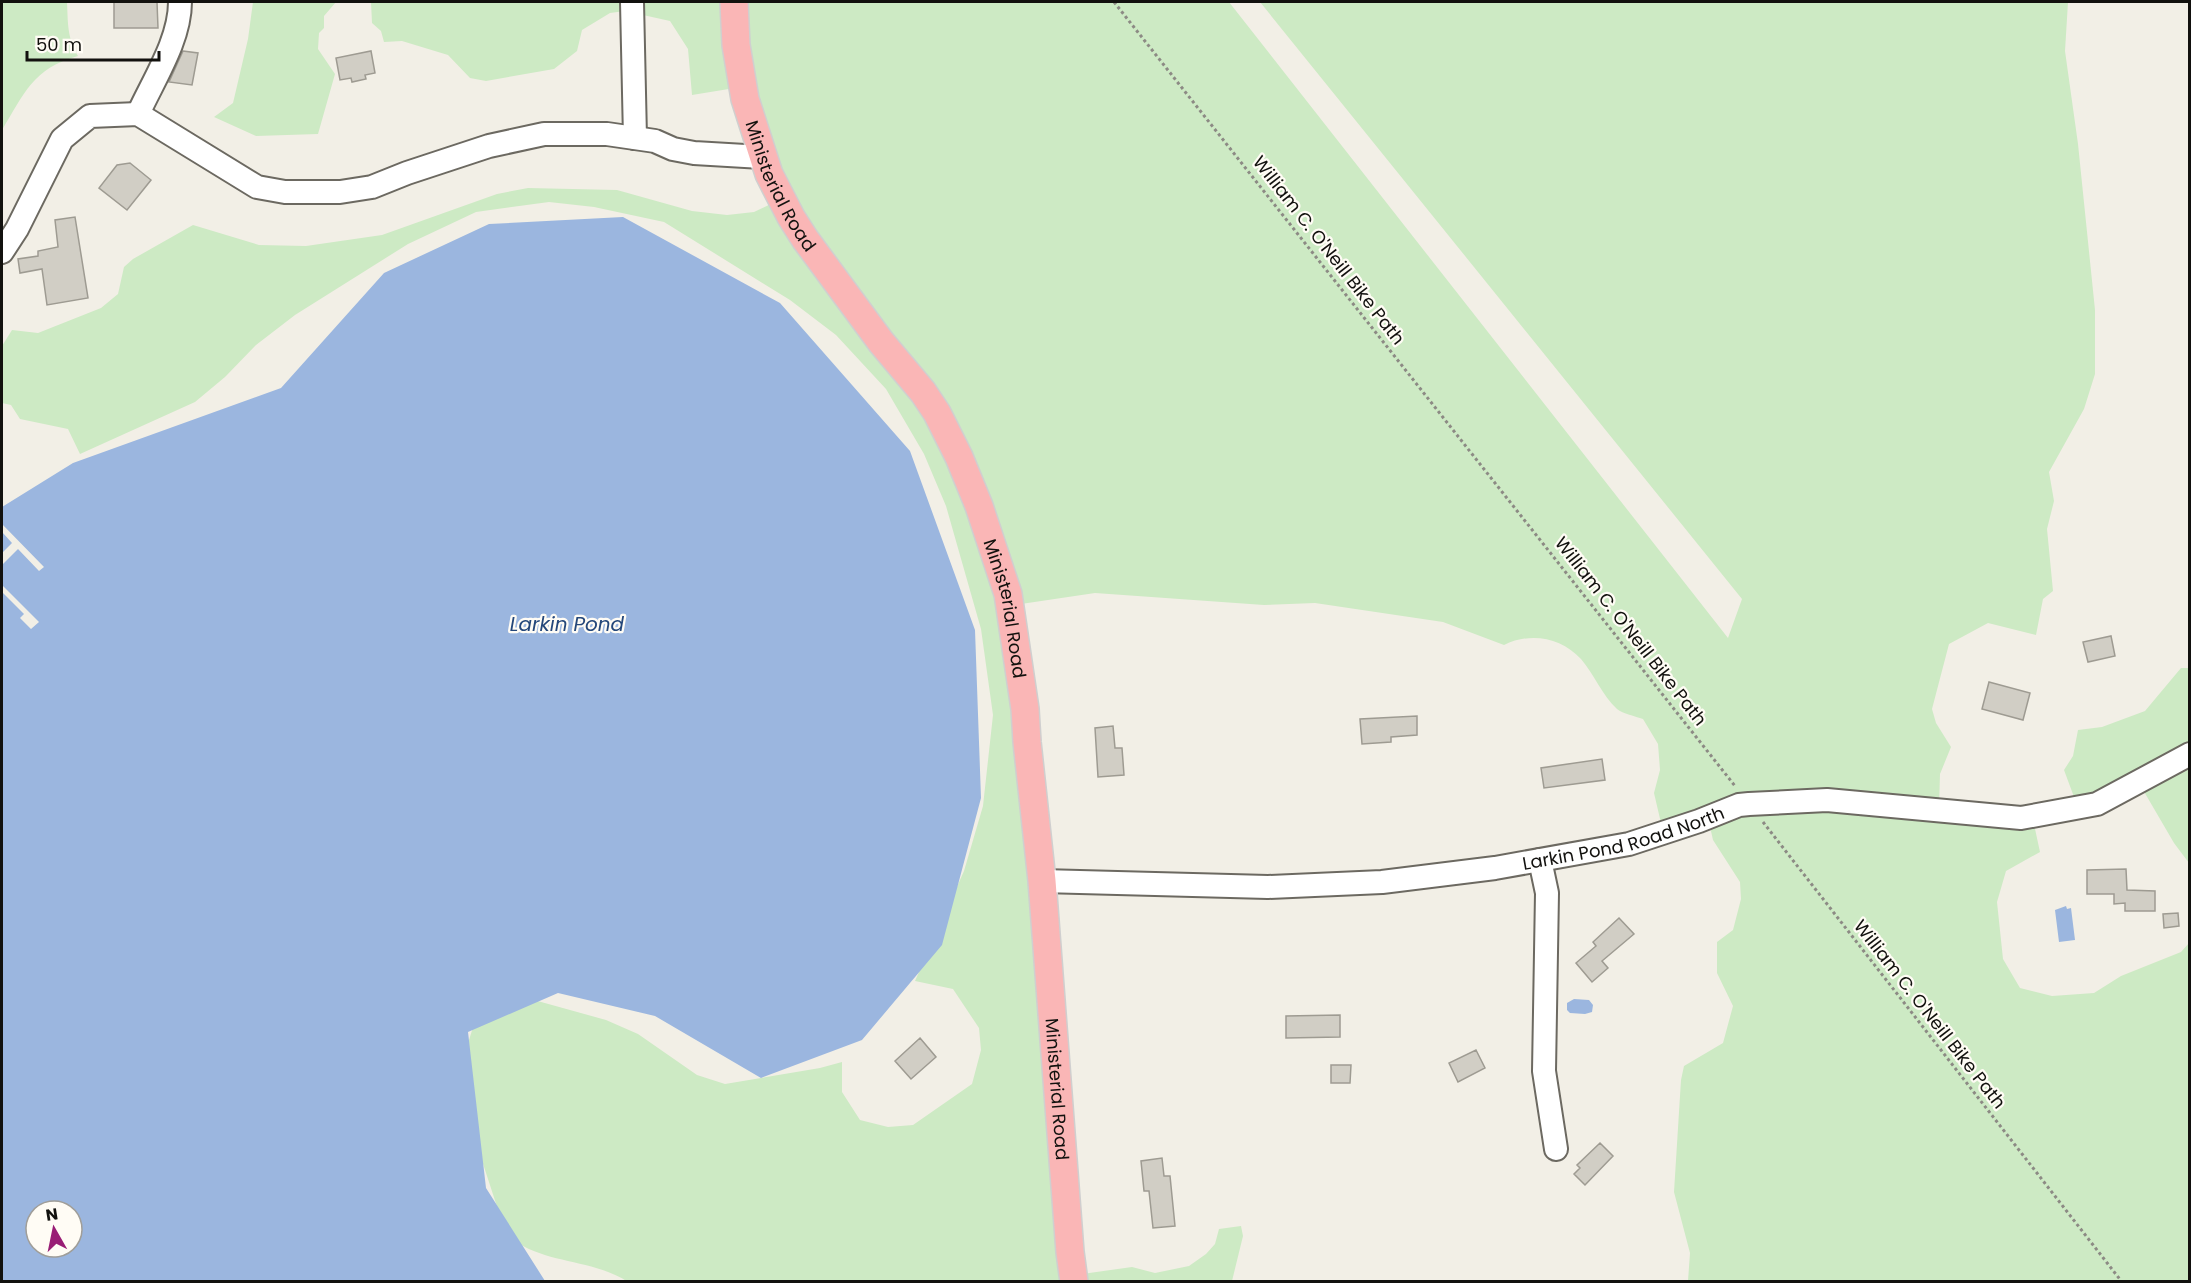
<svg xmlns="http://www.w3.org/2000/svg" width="2191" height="1283" font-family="Poppins,sans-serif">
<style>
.green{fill:#cdeac4}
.water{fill:#9bb6df;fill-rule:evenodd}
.pier{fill:#f2efe6}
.building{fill:#d1cec5;stroke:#9e9b92;stroke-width:1.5}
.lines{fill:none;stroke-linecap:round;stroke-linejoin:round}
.minor-casing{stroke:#6c6961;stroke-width:26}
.major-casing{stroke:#d0cfcf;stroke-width:30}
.path{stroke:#8c8a84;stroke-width:3;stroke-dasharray:3 3;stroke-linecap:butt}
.minor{stroke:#fff;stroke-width:22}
.major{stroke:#fab6b6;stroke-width:27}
.labels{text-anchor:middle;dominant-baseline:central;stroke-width:4.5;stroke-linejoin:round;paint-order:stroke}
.street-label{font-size:18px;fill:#12110e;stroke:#fffcf5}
.water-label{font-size:20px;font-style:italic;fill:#24477a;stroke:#fffcf5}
</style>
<rect width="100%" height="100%" fill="#f2efe6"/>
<path class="green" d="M2 2H67C68 22 67 38 78 56 33 68 24 94 2 130Z
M253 2H336L324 16V28L319 33 318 49 335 74 318 134 256 136 214 117 233 103 248 39Z
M371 2H1229L1728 638 1742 599 1260 2H2068L2065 51 2078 144 2095 310V374L2084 409 2049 472 2054 501 2047 529 2053 591 2043 599 2036 635 1988 623 1949 644 1932 709 1936 723 1951 747 1940 774 1939 808 2032 815 2040 852 2006 871 1997 902 2003 959 2020 988 2052 996 2094 993 2121 976 2181 952 2189 943V1281H1688L1690 1253 1674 1192 1681 1080 1684 1066 1723 1043 1733 1006 1717 973V942L1733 930 1741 899 1740 882 1713 840 1708 818 1661 823 1654 793 1660 770 1658 744 1643 719C1635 716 1623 714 1617 709 1602 695 1594 674 1581 659 1561 637 1530 632 1504 645L1443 622 1315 603 1264 605 1095 593 1021 604 1075 1275 1132 1267 1155 1273 1189 1266 1206 1254 1215 1244 1219 1229 1241 1226 1243 1236 1232 1281 628 1282C595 1260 551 1264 518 1243 512 1239 508 1230 503 1225L456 1081 475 1021 534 1000 606 1020 638 1034 697 1075 725 1084 820 1068 842 1062V1092L860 1120 888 1127 913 1125 972 1084 981 1050 979 1028 953 989 915 981 964 871 983 806 993 715 981 629 946 506 924 454 886 389 836 335 790 300 664 222 594 207 549 202 476 212 408 244 295 315 256 345 225 377 195 402 80 454 68 429 20 419 11 405 2 403V346L12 330 38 333 101 308 118 294 124 267 133 259 193 225 259 245 306 246 382 235 497 194 528 188 617 190 692 211 727 215 754 212 777 201 741 87 692 95 688 49 670 21 625 11 610 13 582 30 577 51 554 69 486 81 470 78 448 55 402 41 384 42 381 31 372 23Z
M2181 668H2189V863L2174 843 2139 783 2077 805 2064 770 2073 756 2078 730 2102 727 2145 711Z"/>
<path class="water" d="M623 217 780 303 910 451 975 630 981 798 942 945 862 1040 761 1078 655 1016 558 993 468 1032 486 1188 545 1281 2 1282V507L73 463 281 388 384 273 489 224ZM36 1211H72V1247H36Z
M2066 906 2067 909 2071 908 2075 940 2059 942 2055 910Z
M1574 999 1589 1000 1593 1005 1592 1012 1585 1014 1570 1013 1567 1010V1003Z"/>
<path class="pier" d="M2 524 44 567 39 571 18 549 2 565V553L12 543 2 532Z
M2 585 39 622 31 629 20 618 24 614 2 592Z"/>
<path class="building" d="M114 2H157L158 28H114Z
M183 51 198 53 192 85 169 82Z
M371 51 375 73 365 75 366 79 352 82 351 78 340 80 336 58Z
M130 163 151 180 127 210 99 188 117 165Z
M75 217 88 298 47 305 42 269 20 273 18 259 38 256V251L58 247 55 220Z
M2111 636 2115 656 2088 662 2083 642Z
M1989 682 2030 693 2023 720 1982 709Z
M1417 716V735L1391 737V742L1362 744 1360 719Z
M1113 726 1115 748H1122L1124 775 1098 777 1095 728Z
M1602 759 1605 780 1544 788 1541 768Z
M2126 869 2127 890 2155 891V911H2125V903L2114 904V894H2087V870Z
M2178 913 2179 926 2164 928 2163 914Z
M1619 918 1634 934 1602 961 1608 968 1592 982 1576 963 1596 946 1593 942Z
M1340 1015V1037L1286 1038V1016Z
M920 1038 936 1057 911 1079 895 1061Z
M1476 1050 1485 1068 1458 1082 1449 1063Z
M1331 1065H1351L1350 1083H1331Z
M1600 1143 1613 1156 1585 1185 1574 1174 1580 1168 1577 1165Z
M1162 1158 1164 1176H1170L1175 1226 1153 1228 1149 1191H1144L1141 1161Z"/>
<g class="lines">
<defs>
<g id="minor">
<path d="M632 2 635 138"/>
<path d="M138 114C154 79 180 40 180 2"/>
<path d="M2 252 17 229 62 139 90 116 138 114 257 187 285 192H340L372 187 407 173 489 146 544 134H607L655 141 673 149 694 153 762 157"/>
<path d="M1540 860 1547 893 1544 1071 1556 1149"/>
<path id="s1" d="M1042 881 1268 887 1382 882 1495 868 1629 844 1699 821 1739 805 1749 804 1827 800 2021 818 2097 804 2190 754"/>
</g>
<g id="major">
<path id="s2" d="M734 2 736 45 745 99 769 174 791 217 805 239 881 342 923 392 937 413 959 457 979 506 1008 594 1025 709 1027 742 1042 881 1070 1252 1074 1282"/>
</g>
</defs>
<use href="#minor" class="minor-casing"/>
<use href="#major" class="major-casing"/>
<path class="path" d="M1114 2 1735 786
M1763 822 2122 1282"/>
<use href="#minor" class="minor"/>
<use href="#major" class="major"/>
</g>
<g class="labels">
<g class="street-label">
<text stroke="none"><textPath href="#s2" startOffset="192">Ministerial Road</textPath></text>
<text transform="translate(1329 250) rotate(52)">William C. O'Neill Bike Path</text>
<text stroke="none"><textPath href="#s2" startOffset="678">Ministerial Road</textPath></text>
<text transform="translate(1631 631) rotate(52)">William C. O'Neill Bike Path</text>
<text stroke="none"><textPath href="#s1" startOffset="586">Larkin Pond Road North</textPath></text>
<text transform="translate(1930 1014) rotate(52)">William C. O'Neill Bike Path</text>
<text stroke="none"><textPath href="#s2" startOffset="1162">Ministerial Road</textPath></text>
</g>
<g class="water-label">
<text x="567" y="624">Larkin Pond</text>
</g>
</g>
<rect width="2191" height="1283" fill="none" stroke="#12110e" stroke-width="6"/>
<g transform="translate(54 1229) rotate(351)"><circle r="28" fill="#fffcf5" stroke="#a09e99" stroke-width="1.5"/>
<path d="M0-4.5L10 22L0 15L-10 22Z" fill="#991d75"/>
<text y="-9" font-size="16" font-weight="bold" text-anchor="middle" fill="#12110e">N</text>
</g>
<path d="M27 51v9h132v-9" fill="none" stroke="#12110e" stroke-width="3"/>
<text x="36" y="51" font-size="18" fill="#12110e" stroke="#fffcf5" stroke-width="4.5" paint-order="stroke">50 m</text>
</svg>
